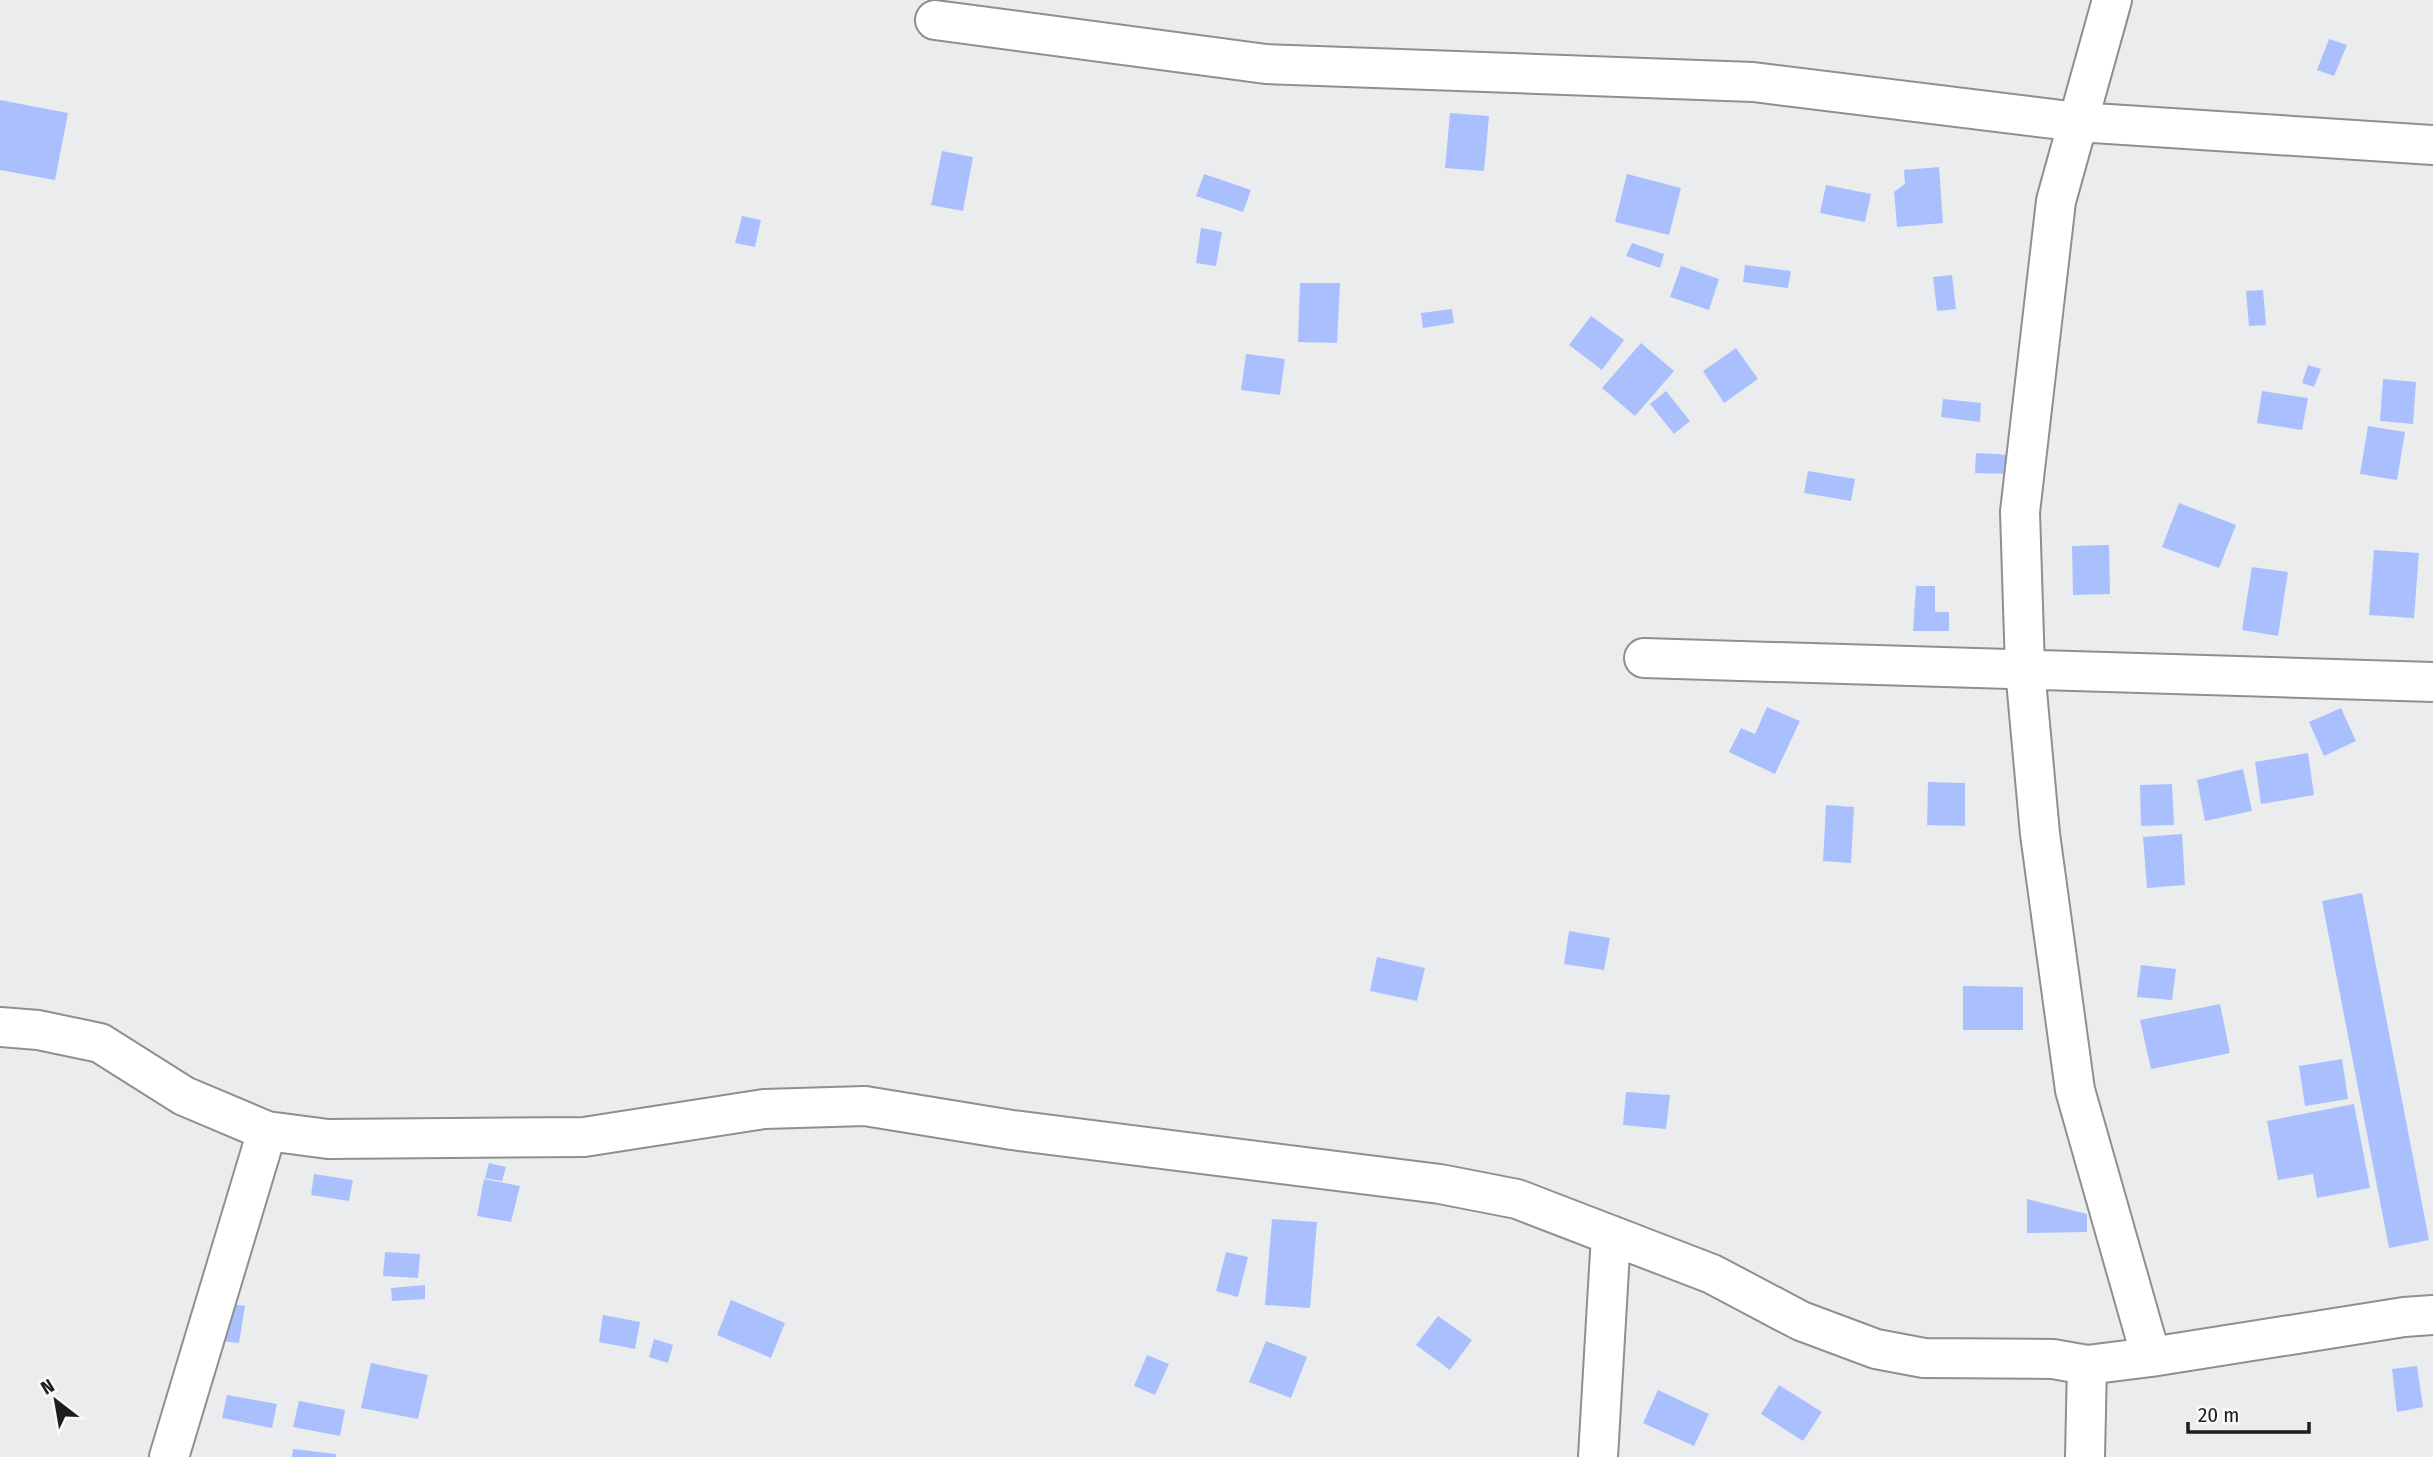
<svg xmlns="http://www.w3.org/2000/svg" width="2433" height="1457" font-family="'Fira Sans Condensed',sans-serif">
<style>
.building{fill:#aac0fe}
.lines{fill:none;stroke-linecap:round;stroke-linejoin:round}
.minor-casing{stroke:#8e8f91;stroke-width:42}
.minor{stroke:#fff;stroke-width:38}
</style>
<rect width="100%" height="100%" fill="#ebecee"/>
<path class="building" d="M2329 39 2347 45 2334 76 2317 70Z
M0 100 68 113 55 180 0 170Z
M1450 113 1489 116 1484 171 1445 168Z
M942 151 973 157 963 211 931 205Z
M1939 167 1943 223 1897 227 1894 192 1905 184 1904 170Z
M1204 174 1251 190 1243 212 1196 196Z
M1627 174 1681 188 1669 235 1615 222Z
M1826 185 1871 194 1865 222 1820 213Z
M742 216 761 220 755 247 735 243Z
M1201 228 1222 232 1216 266 1196 263Z
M1632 243 1664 254 1660 268 1626 256Z
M1745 265 1791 271 1788 288 1743 282Z
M1681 266 1719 279 1709 310 1670 297Z
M1952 275 1956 309 1937 311 1933 277Z
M1300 283H1340L1337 343 1298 342Z
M2263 290 2266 325 2249 326 2246 291Z
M1452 309 1454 323 1423 328 1421 313Z
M1591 316 1624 340 1602 370 1569 345Z
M1641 343 1674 371 1635 416 1602 388Z
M1736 348 1758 379 1724 403 1703 371Z
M1246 354 1285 359 1280 395 1241 390Z
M2308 365 2321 369 2314 387 2302 383Z
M2383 379 2416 382 2413 424 2380 421Z
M1666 391 1690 421 1674 434 1650 404Z
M2262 391 2308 398 2302 430 2257 423Z
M1943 399 1981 403 1980 422 1941 417Z
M2368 426 2405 432 2397 480 2360 474Z
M1976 453 2012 455V474L1975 473Z
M1808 471 1855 479 1851 501 1804 493Z
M2179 503 2236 525 2219 568 2162 547Z
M2109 545 2110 594 2073 595 2072 546Z
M2374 550 2419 553 2414 618 2369 615Z
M2252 567 2288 572 2278 636 2242 630Z
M1916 586H1935V612H1949V631H1913Z
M1767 707 1800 721 1775 774 1729 752 1741 728 1755 734Z
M2341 708 2356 741 2324 756 2309 722Z
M2308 753 2314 795 2261 804 2255 762Z
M2243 769 2252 811 2205 821 2197 780Z
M1928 782 1965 783V826L1927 825Z
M2172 784 2174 825 2141 826 2140 785Z
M1826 805 1854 807 1851 863 1823 861Z
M2182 834 2185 885 2147 888 2143 837Z
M2362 893 2429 1240 2389 1248 2322 901Z
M1569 931 1610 938 1604 970 1564 964Z
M1377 957 1425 968 1417 1001 1370 991Z
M2141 965 2176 969 2172 1000 2137 997Z
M1963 986 2023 987V1030H1963Z
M2220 1004 2230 1053 2151 1069 2140 1020Z
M2342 1059 2348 1099 2305 1106 2299 1066Z
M1626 1092 1670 1095 1666 1129 1623 1125Z
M2354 1104 2370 1188 2317 1198 2313 1174 2278 1180 2267 1121Z
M489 1163 506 1167 502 1181 485 1178Z
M314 1174 353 1180 349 1201 311 1195Z
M484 1179 520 1186 511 1222 477 1216Z
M2027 1199 2087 1214V1232L2027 1233Z
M1272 1219 1317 1222 1310 1308 1265 1305Z
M385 1252 420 1254 418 1278 383 1276Z
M1226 1252 1248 1257 1238 1297 1216 1291Z
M425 1285V1299L392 1301 391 1288Z
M731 1300 785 1323 771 1358 717 1335Z
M218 1302 245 1306 239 1343 212 1340Z
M603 1315 640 1322 635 1349 599 1342Z
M1438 1316 1472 1340 1450 1370 1416 1345Z
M654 1339 673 1345 668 1363 649 1357Z
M1266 1341 1307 1357 1291 1398 1249 1382Z
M1147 1355 1169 1364 1155 1395 1134 1386Z
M371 1363 428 1375 418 1419 361 1408Z
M2417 1366 2423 1407 2397 1412 2392 1369Z
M1779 1385 1822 1412 1803 1441 1761 1414Z
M1658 1390 1709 1414 1694 1446 1643 1423Z
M227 1395 277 1404 272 1428 222 1418Z
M299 1401 345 1410 340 1436 293 1427Z
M293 1449 336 1454V1457H292Z"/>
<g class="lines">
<defs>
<path id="minor" d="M2112 0 2056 201 2020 512 2025 669 2040 834 2075 1090 2151 1357
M935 20 1266 64 1753 82 2078 122 2433 145
M1644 658 2433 682
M0 1027 38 1030 100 1043 184 1096 267 1131 328 1139 584 1137 764 1109 865 1106 1012 1130 1440 1184 1517 1199 1712 1274 1801 1321 1876 1349 1924 1358 2053 1359 2087 1365 2151 1357 2404 1317 2433 1315
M169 1457 267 1131
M1598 1457 1611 1235
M2085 1457 2087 1365"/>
</defs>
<use href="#minor" class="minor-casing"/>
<use href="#minor" class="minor"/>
</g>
<g transform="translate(56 1401) rotate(329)" stroke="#f8f9fb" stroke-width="5" paint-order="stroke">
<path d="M0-5L12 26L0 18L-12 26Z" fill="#1d1d1e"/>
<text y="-10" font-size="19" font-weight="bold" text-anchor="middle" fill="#1d1d1e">N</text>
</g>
<path d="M2188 1422v10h121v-10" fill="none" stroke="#1d1d1e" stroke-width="3.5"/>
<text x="2198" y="1422" font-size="21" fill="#1d1d1e" stroke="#f8f9fb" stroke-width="5" paint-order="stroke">20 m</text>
</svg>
